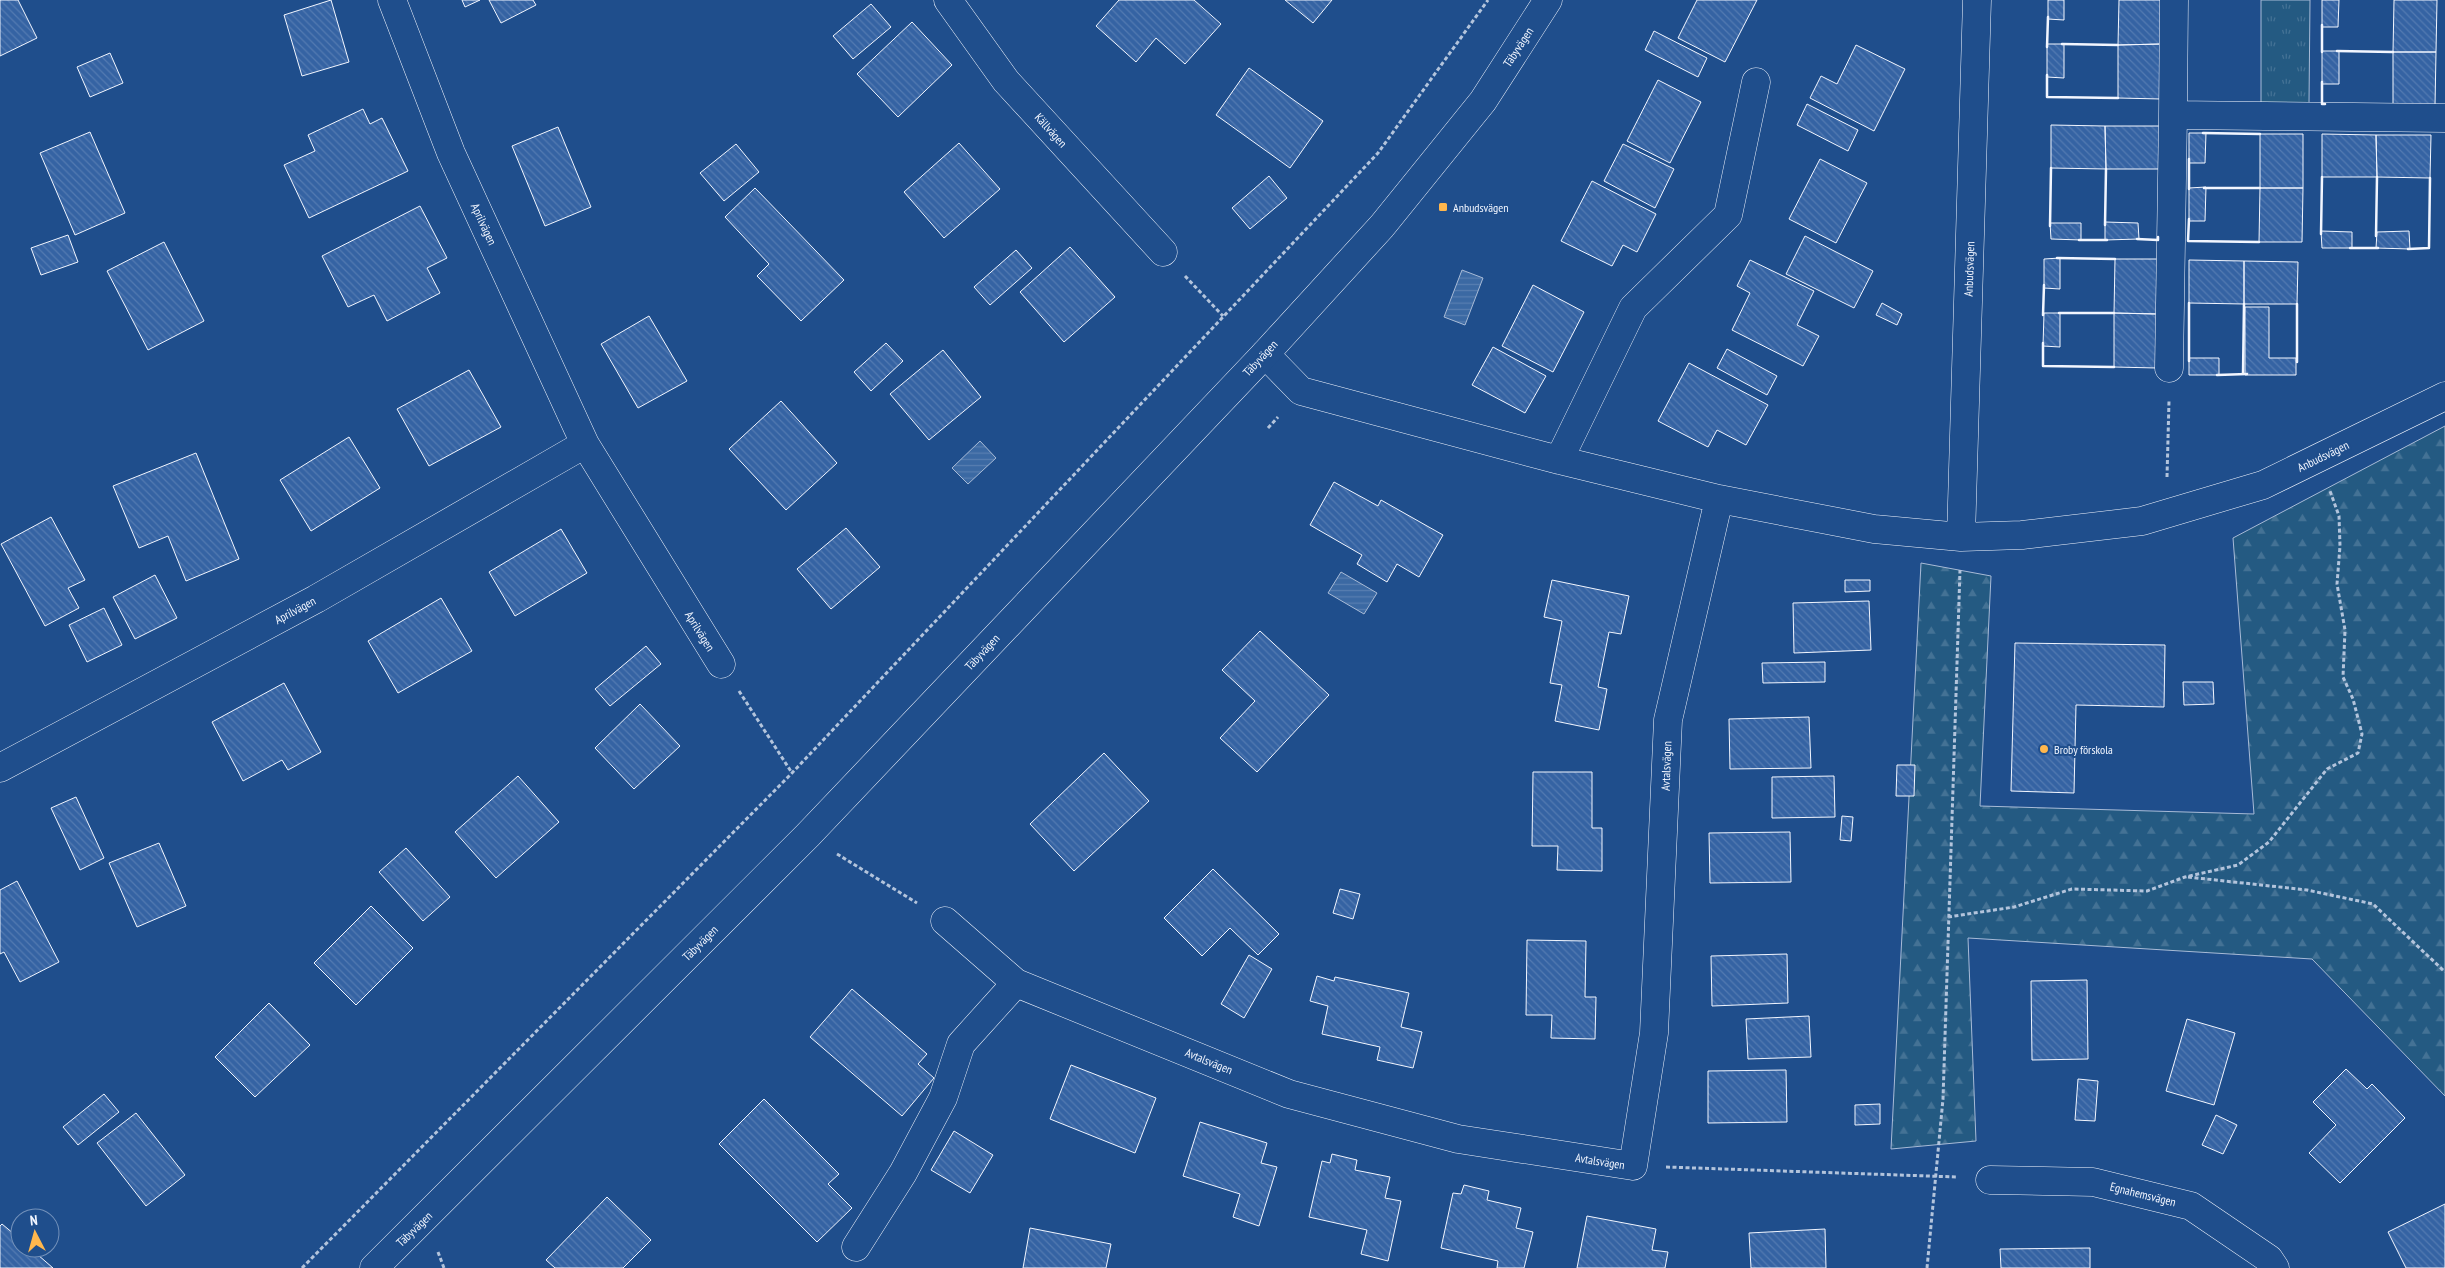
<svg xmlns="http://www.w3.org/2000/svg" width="2445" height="1268" font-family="'PT Sans Narrow',sans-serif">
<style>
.forest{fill:url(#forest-firs);stroke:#a8bbd7}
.park{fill:url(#park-tufts);stroke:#a8bbd7}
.water{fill:url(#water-rules);stroke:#a8bbd7}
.building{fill:url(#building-back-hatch);stroke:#f2f6ff}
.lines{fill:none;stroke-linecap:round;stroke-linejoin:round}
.minor-casing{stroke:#f2f6ff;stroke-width:29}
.major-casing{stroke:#f2f6ff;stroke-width:29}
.path{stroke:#b3c4dc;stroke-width:3;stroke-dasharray:4 2.5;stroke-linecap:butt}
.minor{stroke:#1f4e8c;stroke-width:28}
.major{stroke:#1f4e8c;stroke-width:28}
.wall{stroke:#f2f6ff;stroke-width:2.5}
.poi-dot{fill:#ffb74d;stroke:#1f4e8c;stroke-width:2}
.labels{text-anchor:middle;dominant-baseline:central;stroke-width:4;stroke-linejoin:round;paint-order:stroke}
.street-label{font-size:12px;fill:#f2f6ff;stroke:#1f4e8c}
.poi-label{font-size:12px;fill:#f2f6ff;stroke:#1f4e8c;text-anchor:start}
</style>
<defs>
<pattern id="forest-firs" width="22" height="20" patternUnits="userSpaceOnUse" patternTransform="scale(1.25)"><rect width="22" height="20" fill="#245a82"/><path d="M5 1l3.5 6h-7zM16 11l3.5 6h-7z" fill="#447295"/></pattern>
<pattern id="park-tufts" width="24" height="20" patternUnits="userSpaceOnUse" patternTransform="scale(1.25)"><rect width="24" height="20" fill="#245a82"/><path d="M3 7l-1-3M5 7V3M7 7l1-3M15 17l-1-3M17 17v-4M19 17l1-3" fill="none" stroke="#447295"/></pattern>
<pattern id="water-rules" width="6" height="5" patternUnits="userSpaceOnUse" patternTransform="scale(1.25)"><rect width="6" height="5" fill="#3b69a3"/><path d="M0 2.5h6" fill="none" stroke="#587fb1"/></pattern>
<pattern id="building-back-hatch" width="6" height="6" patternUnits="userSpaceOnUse" patternTransform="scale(1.25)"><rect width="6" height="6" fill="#3563a3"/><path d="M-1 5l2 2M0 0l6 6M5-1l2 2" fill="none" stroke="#537ab1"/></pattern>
</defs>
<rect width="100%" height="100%" fill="#1f4e8c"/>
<path class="forest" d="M2445 426V1096L2312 959 1968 938 1976 1141 1891 1149 1921 563 1991 576 1980 806 2254 814 2233 538Z"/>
<path class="park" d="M2261 0H2310L2309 103H2261Z"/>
<path class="water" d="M1462 270 1483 278 1465 325 1444 317Z
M980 441 996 458 968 484 952 468Z
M1341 572 1377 593 1364 614 1328 593Z"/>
<path class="building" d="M0 0H18L37 38 0 56Z
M331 0 349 62 302 76 284 15Z
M462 0H480L465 7Z
M489 0H533L536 5 501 23Z
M1119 0H1194L1221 24 1185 64 1156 38 1136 62 1096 26Z
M1285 0H1332L1313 23Z
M1697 0H1757L1725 62 1678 38Z
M2048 0H2064V20L2048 19Z
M2119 0H2162L2161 44 2118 45Z
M2322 0H2339L2338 27H2322Z
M2394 0H2437L2436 52H2393Z
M871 4 891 27 853 59 833 36Z
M912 22 952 65 898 117 857 74Z
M1654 31 1707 58 1698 77 1645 50Z
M2047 44H2064V78L2047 77Z
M2161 44V99L2118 98V45Z
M1856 45 1905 69 1874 131 1810 98 1821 76 1837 84Z
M2322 51H2339V84H2322Z
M2393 52H2436L2435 106 2393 105Z
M110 53 123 83 90 97 77 67Z
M1249 68 1323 121 1290 168 1216 115Z
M1658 80 1701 102 1670 163 1627 141Z
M1807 104 1858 130 1848 151 1797 125Z
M363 109 370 124 382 118 408 171 309 218 284 165 315 151 308 135Z
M2051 125 2105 126 2106 169 2051 168Z
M2105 126H2160L2159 169H2106Z
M558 127 591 207 545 226 512 146Z
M90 132 125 213 75 235 40 153Z
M2189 133H2206L2205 163H2189Z
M2260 134H2303V188H2260Z
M2322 134 2376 135 2377 177H2322Z
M2376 135H2431L2430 178 2377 177Z
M959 143 1000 189 944 238 904 192Z
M736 144 759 172 724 201 700 173Z
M1623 144 1674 169 1655 208 1604 181Z
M1820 159 1867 183 1836 243 1789 219Z
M1269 176 1287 198 1250 229 1232 208Z
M1592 181 1656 214 1637 252 1623 245 1612 266 1561 241Z
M2206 187 2205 221H2189V188Z
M755 188 844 280 801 321 757 276 769 264 725 217Z
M2260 188H2303L2302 242H2259Z
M420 206 447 258 427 268 440 293 387 321 374 295 348 307 322 256Z
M2105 222 2138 223 2139 239 2105 240Z
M2050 223H2081V240L2051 239Z
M2321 231 2352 232V248H2322Z
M2409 231 2410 249 2376 248 2377 232Z
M68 235 78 262 41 275 31 248Z
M1805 236 1873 271 1854 308 1786 274Z
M164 242 204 321 148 350 107 271Z
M1070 247 1115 297 1064 342 1020 292Z
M1016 250 1032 268 990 305 974 287Z
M2060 258V289L2044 288V259Z
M2115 259H2158L2157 314 2114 313Z
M1750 260 1814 291 1797 325 1819 336 1803 366 1732 330 1750 293 1737 286Z
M2189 260 2244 261V304L2189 303Z
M2244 261 2298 262 2297 304H2244Z
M1533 285 1584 312 1553 372 1502 346Z
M1882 303 1902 314 1897 325 1876 315Z
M2245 307H2269V358H2296V375H2245Z
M2044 313H2060V347L2043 346Z
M2114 313 2157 314V368L2114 367Z
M649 316 687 381 638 408 601 344Z
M886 343 903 361 871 391 854 372Z
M1493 347 1546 376 1525 413 1472 385Z
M1727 349 1777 376 1767 395 1717 368Z
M943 350 981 397 929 440 890 394Z
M2189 358H2219V375H2189Z
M1689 363 1768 405 1746 445 1717 430 1708 447 1658 421Z
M469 370 501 427 429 466 397 409Z
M781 401 837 463 786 510 729 449Z
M349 437 380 488 311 531 280 480Z
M196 453 239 559 186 581 168 536 139 548 113 486Z
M1334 482 1378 506 1381 500 1443 535 1419 577 1397 564 1387 582 1357 564 1362 555 1310 525Z
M51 517 85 580 68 588 79 608 45 626 1 544Z
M846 528 880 567 831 609 797 569Z
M561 529 587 573 515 616 489 572Z
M155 575 177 618 135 639 113 597Z
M1552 580 1629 596 1621 634 1609 632 1598 687 1607 689 1599 730 1555 721 1562 685 1550 683 1562 621 1544 617Z
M1845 580H1870V591L1845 592Z
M441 598 472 651 398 693 368 641Z
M1869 601 1871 650 1794 653 1793 603Z
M104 608 122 645 87 662 69 625Z
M1260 631 1329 695 1257 772 1220 738 1255 701 1222 670Z
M2015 643 2165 645 2164 707 2076 705 2074 793 2011 791Z
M646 646 661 664 610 706 595 689Z
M1825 662V682L1763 683 1762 663Z
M2183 682H2213L2214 704 2184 705Z
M284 683 321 752 288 770 282 760 243 781 212 722Z
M640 704 680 746 634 789 595 748Z
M1809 717 1811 768 1730 769 1729 719Z
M1104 753 1149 801 1074 871 1030 824Z
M1897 765H1915L1914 796H1896Z
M1533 772H1592V828H1602V871L1557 870 1558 846H1532Z
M518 776 559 822 496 878 455 832Z
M1834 776 1835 817 1772 818V777Z
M76 797 104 858 80 870 51 808Z
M1842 816 1853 817 1851 841 1840 840Z
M1790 832 1791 882 1710 883 1709 833Z
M159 843 186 906 137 927 109 863Z
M406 848 450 897 423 921 379 872Z
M1213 869 1279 934 1258 955 1230 928 1202 956 1164 918Z
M17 881 59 962 20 982 4 952 0 954V890Z
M1340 889 1360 894 1353 919 1333 913Z
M371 906 413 948 356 1005 314 963Z
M1527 940 1586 941 1585 997H1596L1595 1039 1551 1038 1552 1015H1526Z
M1787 954 1788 1003 1712 1006 1711 956Z
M1249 955 1272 969 1244 1018 1221 1004Z
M1317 976 1334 981 1335 977 1409 993 1401 1027 1422 1032 1413 1068 1377 1060 1380 1047 1322 1034 1328 1006 1310 1001Z
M2087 980 2088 1059 2032 1060 2031 981Z
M852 989 927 1054 918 1064 934 1078 902 1116 810 1037Z
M269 1003 310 1045 255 1097 215 1057Z
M1809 1016 1811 1057 1748 1059 1746 1019Z
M2187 1019 2235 1033 2214 1105 2166 1091Z
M1071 1065 1156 1098 1135 1153 1050 1119Z
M2346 1069 2367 1089 2372 1084 2405 1118 2340 1183 2309 1153 2336 1125 2313 1102Z
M1786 1070 1787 1122 1708 1123V1071Z
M2078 1079 2098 1081 2095 1121 2075 1120Z
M104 1094 119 1112 78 1145 63 1127Z
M764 1099 839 1174 828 1184 852 1208 817 1242 719 1144Z
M1880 1104V1124L1855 1125V1105Z
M136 1113 185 1175 146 1206 97 1143Z
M2216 1115 2237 1125 2223 1154 2202 1145Z
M1200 1122 1267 1143 1261 1163 1277 1167 1259 1226 1233 1217 1240 1194 1183 1176Z
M954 1131 993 1155 970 1193 931 1170Z
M1332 1154 1357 1160 1355 1170 1390 1177 1385 1198 1401 1201 1388 1261 1361 1254 1367 1230 1309 1217 1322 1161 1330 1163Z
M1464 1185 1489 1191 1487 1200 1521 1208 1516 1228 1533 1232 1524 1268H1497L1498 1261 1441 1248 1453 1193 1461 1194Z
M607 1197 651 1240 623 1268H555L546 1260Z
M2445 1204V1268H2406L2388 1232Z
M1587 1216 1656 1229 1652 1250 1668 1252 1665 1268H1577Z
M2 1224 20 1239V1248H30L53 1268H0V1226Z
M1030 1228 1111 1244 1106 1268H1023Z
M1825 1229 1826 1268H1751L1749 1233Z
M2090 1248V1268H2001L2000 1249Z"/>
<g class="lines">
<defs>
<path id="minor" d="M392 0 451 153 585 444 721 664
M948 0 1006 81 1163 252
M2173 115 2174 0
M1265 354 1301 391 1559 460 1719 499 1874 529 1961 537 2022 535 2142 521 2263 485 2445 396
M2169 368 2173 115 2445 118
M1559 460 1633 308 1728 215 1756 82
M1961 537 1977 0
M0 768 316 599 585 444
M945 921 1016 983 1289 1094 1458 1139 1633 1166 1654 1033 1668 720 1719 499
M1990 1180 2093 1182 2191 1206 2269 1259 2275 1268
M856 1247 903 1173 943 1098 961 1044 1016 983"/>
<path id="major" d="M374 1268 808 835 1265 354 1382 226 1483 101 1548 0"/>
</defs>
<use href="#minor" class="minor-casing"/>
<use href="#major" class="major-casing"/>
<path class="path" d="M1185 276 1223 316
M1268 428 1278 417
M2167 477 2169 401
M739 691 792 773
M837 854 917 903
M2188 877 2307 890 2373 904 2445 972
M1948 917 2014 907 2072 889 2147 891 2185 877 2238 865 2269 842 2327 769 2358 753 2362 734 2353 699 2343 677 2345 630 2337 584 2340 546 2339 516 2330 491
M1666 1167 1957 1177
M438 1252 444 1268
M302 1268 792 773 1378 153 1488 0
M1927 1268 1943 1099 1960 570"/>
<use href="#minor" class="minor"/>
<use href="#major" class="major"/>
<path class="wall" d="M2062 44 2118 45
M2047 47 2048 17
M2337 51 2393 52
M2322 52V25
M2047 75V97L2118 98
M2322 82V104H2325
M2203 133 2260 134
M2204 188H2260
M2189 189V159
M2189 219 2188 241 2259 242
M2105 225 2106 169
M2050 226 2051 168
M2321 234 2322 177
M2376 236 2377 177
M2137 239 2158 240V237
M2079 240H2107
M2350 248H2378
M2408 249 2429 248 2430 178
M2057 258 2115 259
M2059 313H2114
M2043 315 2044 285
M2043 343V366L2114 367
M2189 361V303
M2297 362V304
M2243 374 2244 304
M2217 375 2247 374"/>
</g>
<g class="poi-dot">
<rect x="1438" y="202" width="10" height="10" rx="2.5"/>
<circle cx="2044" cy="749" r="5"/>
</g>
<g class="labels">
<g class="street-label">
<text transform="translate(1518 47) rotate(-57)">Täbyvägen</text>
<text transform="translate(1051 130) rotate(48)">Källvägen</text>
<text transform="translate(484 224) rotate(65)">Aprilvägen</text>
<text transform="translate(1969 269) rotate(-88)">Anbudsvägen</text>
<text transform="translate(1260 358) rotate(-47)">Täbyvägen</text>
<text transform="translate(2323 456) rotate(-26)">Anbudsvägen</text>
<text transform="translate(295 610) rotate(-28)">Aprilvägen</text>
<text transform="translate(700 631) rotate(58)">Aprilvägen</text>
<text transform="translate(982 652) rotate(-47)">Täbyvägen</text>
<text transform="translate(1666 766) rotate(-88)">Avtalsvägen</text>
<text transform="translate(700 943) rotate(-45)">Täbyvägen</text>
<text transform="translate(1209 1061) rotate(22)">Avtalsvägen</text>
<text transform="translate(1600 1161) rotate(9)">Avtalsvägen</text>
<text transform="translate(2143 1194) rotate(14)">Egnahemsvägen</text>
<text transform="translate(414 1229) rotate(-44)">Täbyvägen</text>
</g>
<g class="poi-label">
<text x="1453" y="207">Anbudsvägen</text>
<text x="2054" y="749">Broby förskola</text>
</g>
</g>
<g transform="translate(35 1233) rotate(354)"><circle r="24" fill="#1f4e8c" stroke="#7391ba"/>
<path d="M0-4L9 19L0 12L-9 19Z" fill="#ffb74d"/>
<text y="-8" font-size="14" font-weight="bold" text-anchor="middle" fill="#f2f6ff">N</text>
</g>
</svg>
